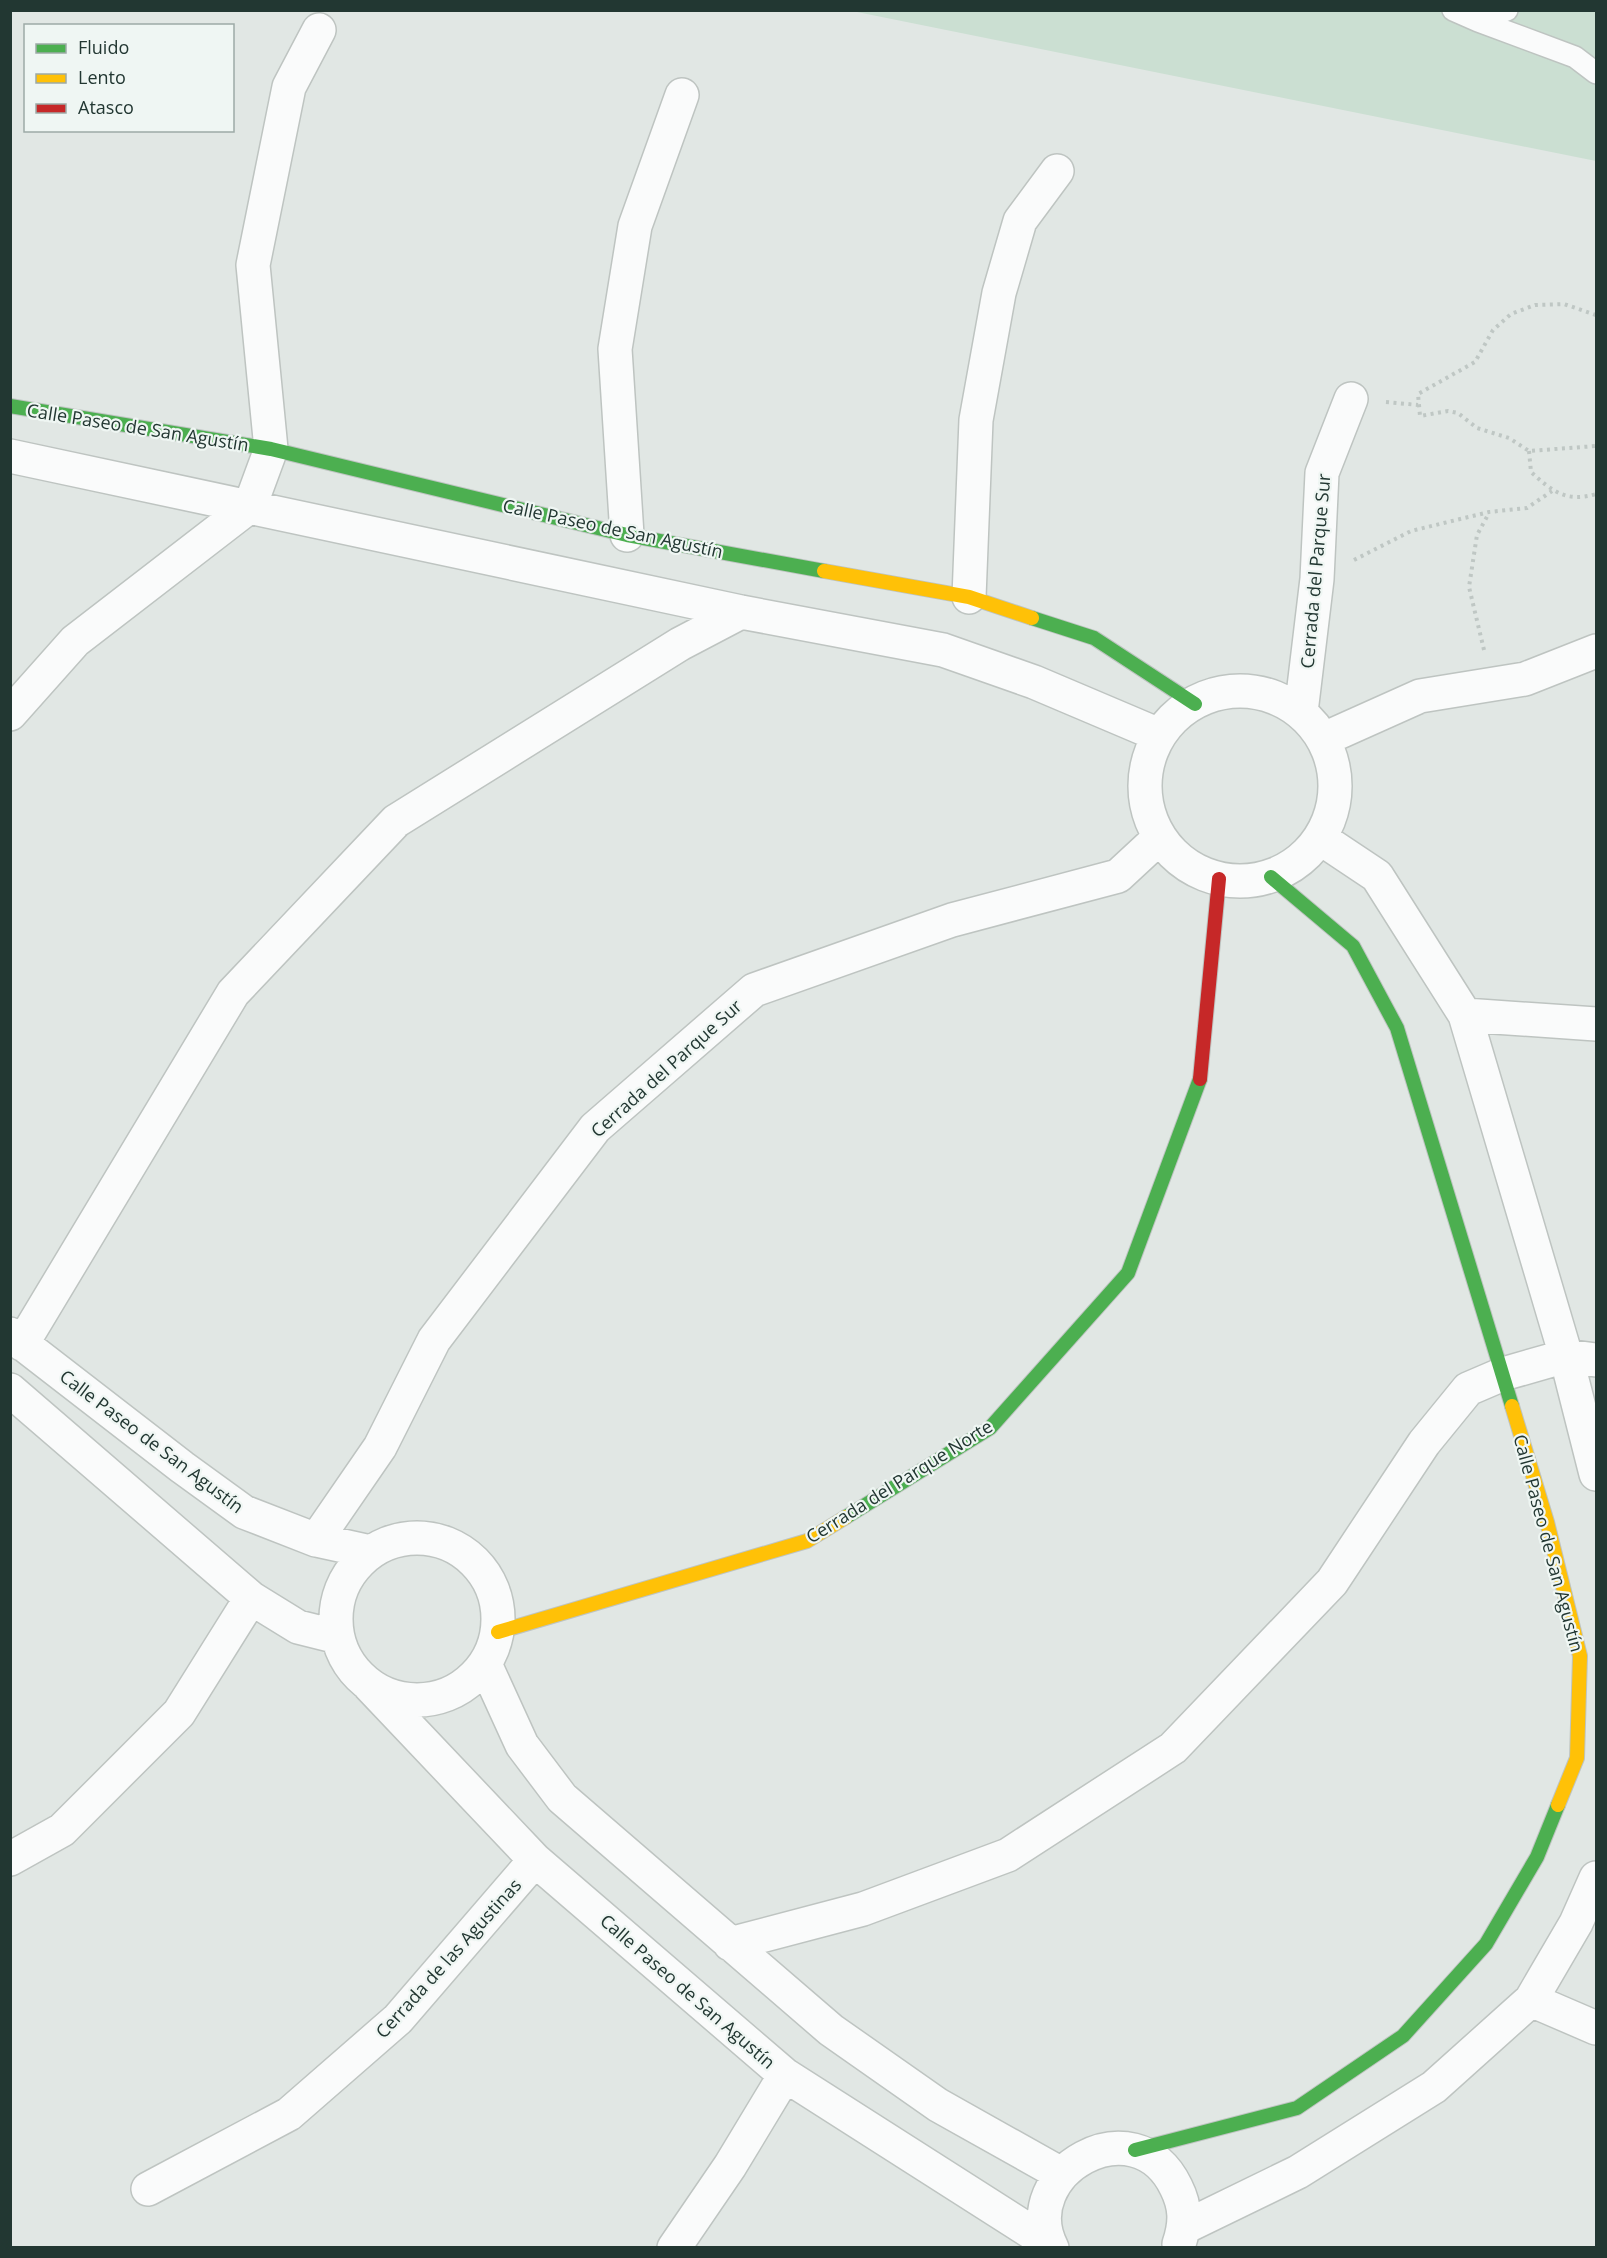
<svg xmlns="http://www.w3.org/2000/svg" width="1607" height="2258" font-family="'Open Sans',sans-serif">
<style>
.green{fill:#cbdfd2}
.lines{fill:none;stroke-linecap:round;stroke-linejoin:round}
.lane-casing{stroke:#bec4c1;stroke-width:24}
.street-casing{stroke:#bec4c1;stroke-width:36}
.fast-casing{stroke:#bec4c1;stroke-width:16}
.slow-casing{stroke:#bec4c1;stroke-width:16}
.jam-casing{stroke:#bec4c1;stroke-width:16}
.path{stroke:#bfc7c4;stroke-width:4;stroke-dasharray:3 4.5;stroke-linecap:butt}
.lane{stroke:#fafbfb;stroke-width:21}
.street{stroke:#fafbfb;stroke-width:33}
.fast{stroke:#4caf50;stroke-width:14}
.slow{stroke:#ffc107;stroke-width:14}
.jam{stroke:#c62828;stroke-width:14}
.labels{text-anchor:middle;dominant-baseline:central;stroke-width:4.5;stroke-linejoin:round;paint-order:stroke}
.street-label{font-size:18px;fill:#223732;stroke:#eff6f3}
</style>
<rect width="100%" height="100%" fill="#e1e7e4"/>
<path class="green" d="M852 11H1596V161Z"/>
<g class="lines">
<defs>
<path id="lane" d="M1453 10 1478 21 1507 10
M1478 21 1575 57 1596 73"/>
<path id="street" d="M10 456 741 612 943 650 1034 682 1159 735
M627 535 615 349 635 226 682 95
M969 597 976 420 999 293 1020 221 1057 171
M1145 786a95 95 0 1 1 190 0a95 95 0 1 1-190 0Z
M1301 712 1317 579 1322 473 1351 399
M10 714 75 641 250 506 271 449 253 265 289 87 319 30
M1324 739 1420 696 1525 679 1596 651
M1320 838 1377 876 1465 1015 1566 1356 1596 1474
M1465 1015 1596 1024
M10 1334 182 1467 244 1512 316 1540 371 1552
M22 1344 233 993 396 821 680 644 741 612
M10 1390 251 1598 298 1627 338 1637
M336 1619a81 81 0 1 1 162 0a81 81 0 1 1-162 0Z
M316 1540 380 1447 434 1340 595 1128 754 990 952 920 1118 876 1159 838
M485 1664 522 1745 562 1798 831 2030 938 2105 1061 2174
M369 1685 535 1860 785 2075 1050 2244
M10 1859 62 1830 179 1713 251 1598
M730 1944 863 1909 1008 1855 1173 1748 1332 1582 1424 1443 1468 1389 1503 1374 1566 1356 1596 1360
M1531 2000 1596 2028
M148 2189 289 2114 398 2019 535 1860
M1185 2227 1298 2172 1434 2087 1531 2000 1576 1923 1596 1878
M674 2248 730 2166 785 2075
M1052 2248C1013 2173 1135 2102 1176 2187 1186 2207 1186 2223 1179 2244"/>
<path id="fast" d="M10 406 271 449 627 535 824 571
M1032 618 1094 638 1195 704
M1271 877 1353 946 1397 1028 1512 1406
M846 1517 990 1428 1128 1273 1200 1079
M1135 2150 1297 2108 1403 2036 1486 1944 1537 1857 1558 1805"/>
<path id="slow" d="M824 571 969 597 1032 618
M1512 1406 1547 1522 1580 1656 1577 1758 1558 1805
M498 1632 807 1541 846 1517"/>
<path id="jam" d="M1200 1079 1219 879"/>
</defs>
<use href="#lane" class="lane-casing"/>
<use href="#street" class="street-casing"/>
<use href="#fast" class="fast-casing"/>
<use href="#slow" class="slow-casing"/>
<use href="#jam" class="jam-casing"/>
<path class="path" d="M1596 315 1564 304 1535 305 1511 314 1493 330 1475 362 1418 394 1420 416 1448 411 1458 413 1477 428 1509 438 1529 451 1596 446
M1386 402 1418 405
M1529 451 1531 472C1552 491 1566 503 1596 494
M1354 560 1411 531 1489 512 1527 508 1552 491
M1484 650 1469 587 1477 535 1489 513"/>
<use href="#lane" class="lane"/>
<use href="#street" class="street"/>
<use href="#fast" class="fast"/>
<use href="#slow" class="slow"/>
<use href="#jam" class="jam"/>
</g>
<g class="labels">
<g class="street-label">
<text transform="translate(138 427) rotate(9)">Calle Paseo de San Agustín</text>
<text transform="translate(613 528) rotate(12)">Calle Paseo de San Agustín</text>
<text transform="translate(1315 571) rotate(-85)">Cerrada del Parque Sur</text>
<text transform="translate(666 1068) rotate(-42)">Cerrada del Parque Sur</text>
<text transform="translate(152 1441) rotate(37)">Calle Paseo de San Agustín</text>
<text transform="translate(899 1481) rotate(-32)">Cerrada del Parque Norte</text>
<text transform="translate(1549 1543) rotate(75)">Calle Paseo de San Agustín</text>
<text transform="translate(448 1958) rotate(-48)">Cerrada de las Agustinas</text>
<text transform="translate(688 1991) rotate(41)">Calle Paseo de San Agustín</text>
</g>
</g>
<rect width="1607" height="2258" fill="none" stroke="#223732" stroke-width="24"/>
<rect x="24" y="24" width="210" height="108" fill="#eff6f3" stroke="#9daaa6" stroke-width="1.5"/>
<rect x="36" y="44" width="30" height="9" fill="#4caf50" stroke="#9daaa6" stroke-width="1.5"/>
<text x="78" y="54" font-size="18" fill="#223732">Fluido</text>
<rect x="36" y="74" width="30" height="9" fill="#ffc107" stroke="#9daaa6" stroke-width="1.5"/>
<text x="78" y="84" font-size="18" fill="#223732">Lento</text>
<rect x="36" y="104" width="30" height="9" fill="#c62828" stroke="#9daaa6" stroke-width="1.5"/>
<text x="78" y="114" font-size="18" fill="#223732">Atasco</text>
</svg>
